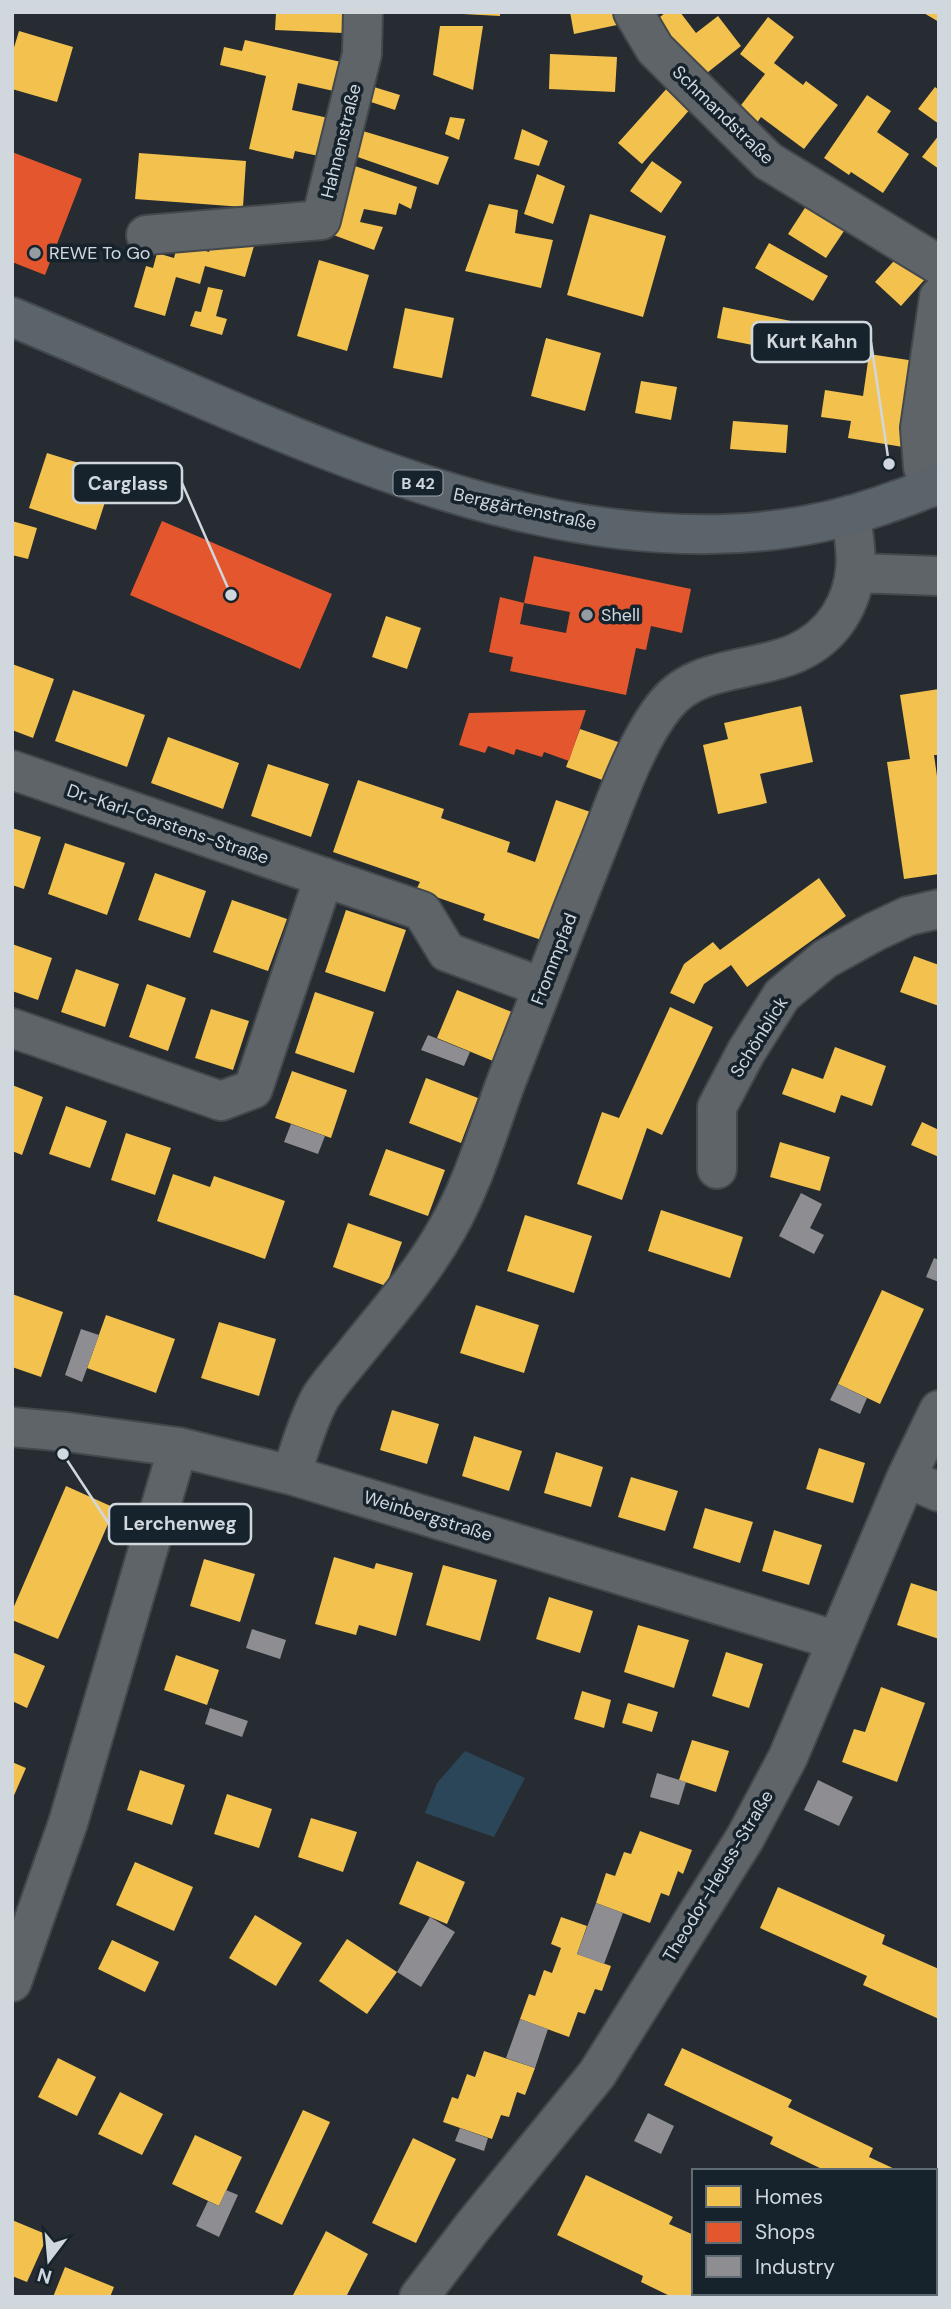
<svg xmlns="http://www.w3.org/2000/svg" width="951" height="2309" font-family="'DM Sans',sans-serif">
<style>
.green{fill:#2c4659}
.homes{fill:#f2c14e}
.shops{fill:#e4572e}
.industry{fill:#8d8d92}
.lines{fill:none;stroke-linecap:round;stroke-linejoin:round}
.minor-casing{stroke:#42484c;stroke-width:42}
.major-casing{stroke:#42484c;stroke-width:42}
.minor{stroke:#5f6468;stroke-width:38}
.major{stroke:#5b636b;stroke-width:38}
.poi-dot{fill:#949ca1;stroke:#17232c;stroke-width:2.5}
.labels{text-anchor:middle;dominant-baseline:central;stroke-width:7;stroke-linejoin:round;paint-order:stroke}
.shield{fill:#17232c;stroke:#98a2a9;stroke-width:2}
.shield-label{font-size:16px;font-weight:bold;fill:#d0d8de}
.street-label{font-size:18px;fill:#d0d8de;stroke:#17232c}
.poi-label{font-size:18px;fill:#d0d8de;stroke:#17232c;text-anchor:start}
.leader{fill:none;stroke:#d0d8de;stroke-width:2.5}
.callout-dot{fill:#d0d8de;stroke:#17232c;stroke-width:2.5}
.callout{fill:#17232c;stroke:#d0d8de;stroke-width:2.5}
.callout-label{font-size:19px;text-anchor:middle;font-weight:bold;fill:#d0d8de}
</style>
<rect width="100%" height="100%" fill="#262c31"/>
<path class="green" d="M465 1751 525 1778 494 1837 425 1813 437 1783Z"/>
<path class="homes" d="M292 12H344L343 33 275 30 276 13 292 14Z
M463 12H500V16L463 14Z
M570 12H614L617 25 574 34Z
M666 12H680L696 33 718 16 741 46 698 80 654 22Z
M922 12H939V22Z
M768 17 794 37 774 63 803 85 806 81 838 105 804 149 761 117 754 127 735 113 765 74 740 54Z
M440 26H483L473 90 433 75Z
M19 31 73 47 57 102 12 89V54Z
M245 40 354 65 347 94 298 83 292 110 342 121 333 159 295 151 293 159 249 149 266 76 220 65 224 47 242 51Z
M550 54 617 57 615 92 549 89Z
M669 86 692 107 642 164 618 143Z
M374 87 400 95 395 110 371 102Z
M935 87 939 90V124L918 109Z
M867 95 891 111 877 132 909 154 883 193 851 172 849 175 824 158Z
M450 117 465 119 459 140 445 134Z
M353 128 449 157 438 185 349 154Z
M522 129 548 141 539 166 514 159Z
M939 135V169L922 157Z
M139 153 246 161 243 207 135 199Z
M652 161 682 182 661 213 630 191Z
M346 163 417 187 411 209 399 203 396 215 364 209 360 222 383 227 374 250 328 233Z
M537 174 565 186 553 224 524 214Z
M810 200 848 225 826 258 788 234Z
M489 204 518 210 515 233 553 240 541 288 465 271Z
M590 214 666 236 643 317 567 295Z
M214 234 254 246 245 277 205 266 200 284 176 277 165 316 134 307 146 266 153 268 157 253 174 258 178 243 209 252Z
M769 243 828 276 813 301 755 268Z
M901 253 927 277 901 306 875 282Z
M319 260 369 275 347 351 297 336Z
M208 287 223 290 216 316 227 319 222 335 190 326 195 311 201 312Z
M723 307 805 324 799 354 717 338Z
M405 308 454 318 442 378 393 368Z
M546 338 601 353 585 411 531 396Z
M869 354 915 361 903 447 848 438 851 421 821 417 825 390 863 396Z
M641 381 677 387 671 420 635 413Z
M733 421 788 425 786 453 730 449Z
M47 453 114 474 96 530 29 508Z
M12 521 37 528 28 559 12 555Z
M386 616 421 628 407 669 372 657Z
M12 664 54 679 33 738 12 730Z
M939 689V755H934L939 790V874L904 879 887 762 910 759 900 695Z
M73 690 145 715 127 767 55 741Z
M801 706 813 762 760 774 767 803 718 814 703 745 728 739 724 723Z
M580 729 621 743 608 782 566 767Z
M168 737 239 763 223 809 151 783Z
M268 764 329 784 311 837 251 816Z
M358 780 444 809 441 818 510 842 507 852 535 862 556 800 599 815 553 944 483 920 485 914 416 890 420 882 333 852Z
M12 828 41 837 24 889 12 885Z
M65 843 125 863 107 915 48 894Z
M155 873 206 891 190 938 138 920Z
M819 878 846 916 747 987 731 965 704 984 694 1004 670 993 684 964 713 942 720 950Z
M232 900 287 919 268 971 213 952Z
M346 910 406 930 385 992 325 972Z
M12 944 52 958 38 1000 12 991Z
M914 956 939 965V1006L900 992Z
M76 969 119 984 105 1027 61 1012Z
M147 984 186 998 168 1051 129 1037Z
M457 990 512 1012 493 1061 437 1038Z
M315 992 374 1012 354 1073 295 1053Z
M670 1007 713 1027 662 1135 647 1128 622 1200 577 1184 602 1112 619 1118Z
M211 1009 249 1021 233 1070 195 1058Z
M835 1047 886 1066 872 1106 841 1095 835 1113 782 1094 792 1068 823 1079Z
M292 1071 347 1090 331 1138 275 1118Z
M426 1078 478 1098 461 1143 409 1123Z
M12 1085 43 1097 22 1155 12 1151Z
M66 1106 107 1121 90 1168 49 1154Z
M922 1122 939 1130V1157L911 1145Z
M126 1133 171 1148 155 1195 111 1180Z
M780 1142 830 1157 820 1191 770 1177Z
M386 1149 445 1170 428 1216 369 1195Z
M173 1174 210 1187 214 1176 285 1201 265 1259 157 1221Z
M661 1210 743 1237 730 1278 648 1251Z
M525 1215 592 1236 574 1293 507 1271Z
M348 1223 402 1242 386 1286 333 1267Z
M882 1290 924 1309 880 1404 838 1384Z
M12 1294 63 1312 41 1377 12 1367Z
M476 1305 539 1325 524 1373 460 1353Z
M106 1315 175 1339 156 1393 87 1368Z
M219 1322 276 1339 259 1396 201 1378Z
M392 1410 439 1424 427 1464 380 1450Z
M474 1436 522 1451 509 1491 462 1476Z
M819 1448 865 1463 853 1503 806 1489Z
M556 1452 603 1467 591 1507 544 1493Z
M631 1477 678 1491 665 1531 618 1517Z
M66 1486 115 1508 58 1639 12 1620V1611Z
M705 1508 753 1522 740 1563 693 1548Z
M774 1530 822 1545 809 1585 762 1571Z
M334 1557 374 1569 376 1563 413 1573 396 1636 359 1625 356 1635 315 1624Z
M204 1559 255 1574 240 1622 190 1606Z
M443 1565 497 1580 480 1641 426 1625Z
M911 1583 939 1592V1639L897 1625Z
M549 1597 593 1611 580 1653 536 1639Z
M638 1625 689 1640 674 1688 624 1672Z
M12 1652 45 1666 27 1708 12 1701Z
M726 1652 763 1664 749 1708 712 1696Z
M176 1655 219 1670 207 1705 164 1690Z
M881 1687 925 1703 897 1782 842 1762 854 1729 865 1732Z
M582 1691 611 1700 604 1728 574 1719Z
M628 1703 658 1712 652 1732 622 1723Z
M692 1740 729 1751 716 1792 679 1780Z
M12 1762 26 1768 12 1800Z
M140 1770 185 1785 172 1825 127 1810Z
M227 1794 272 1809 259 1848 214 1834Z
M311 1818 357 1832 343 1872 298 1857Z
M640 1831 692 1850 683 1874 678 1871 669 1896 661 1893 650 1923 596 1903 606 1873 615 1876 624 1852 631 1854Z
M417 1861 465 1882 447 1924 399 1904Z
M135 1862 193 1887 174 1931 116 1905Z
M778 1887 885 1935 882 1944 939 1969V2019L863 1985 867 1976 760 1928Z
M255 1915 302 1943 276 1986 229 1958Z
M561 1917 587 1926 577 1954 611 1966 602 1991 595 1989 585 2014 578 2012 569 2037 520 2019 529 1994 535 1996 544 1970 552 1973 561 1948 551 1944Z
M347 1939 397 1972 367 2014 319 1981Z
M112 1940 159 1962 145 1992 98 1969Z
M682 2048 792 2100 788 2107 873 2148 869 2157 899 2171H826L770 2144 773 2137 664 2085Z
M484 2051 535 2068 525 2095 517 2092 509 2117 501 2115 492 2139 443 2122 452 2097 458 2099 467 2074 475 2077Z
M58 2058 96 2077 77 2116 38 2097Z
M120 2092 163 2114 142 2155 98 2134Z
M303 2110 330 2122 282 2225 255 2212Z
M195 2135 242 2157 219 2206 172 2184Z
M413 2138 456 2159 416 2243 372 2223Z
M586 2175 673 2217 669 2224 694 2235V2293H799L807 2297H672L641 2282 643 2276 557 2235Z
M12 2220 48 2235 27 2282 12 2276Z
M326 2231 368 2254 346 2297H292Z
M65 2267 114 2287 110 2297H53Z"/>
<path class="shops" d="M12 152 82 179 45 275 12 262Z
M162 521 332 594 300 669 130 595Z
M534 556 691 589 682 633 651 626 646 650 636 648 626 695 510 671 513 657 489 652 500 597 524 603 520 624 566 633 570 612 524 603Z
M586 710 569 761 544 752 542 757 516 749 514 755 488 746 485 753 459 745 469 713Z"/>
<path class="industry" d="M428 1035 470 1052 464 1066 421 1050Z
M291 1124 325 1136 318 1154 284 1142Z
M801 1193 822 1204 810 1228 824 1235 814 1254 779 1236Z
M934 1258 939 1260V1282L926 1277Z
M81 1329 99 1335 82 1382 65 1375Z
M838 1384 867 1398 860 1414 830 1400Z
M252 1629 286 1640 280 1659 246 1648Z
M210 1708 248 1721 242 1737 205 1724Z
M657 1773 686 1782 679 1805 650 1797Z
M818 1780 853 1797 839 1826 804 1810Z
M596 1903 623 1913 604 1964 577 1954Z
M430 1917 455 1932 421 1987 397 1972Z
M520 2019 548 2029 535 2068 506 2058Z
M648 2113 674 2126 661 2154 634 2141Z
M460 2128 488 2138 484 2151 455 2141Z
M226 2190 238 2195 219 2237 196 2226 208 2201 219 2206Z
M877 2293H907L905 2297H875Z"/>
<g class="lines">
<defs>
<path id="minor" d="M633 12 655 49 768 161 939 265
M146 235 321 220 362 54 363 12
M930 488 923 467 920 428 939 297
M856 573 939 576
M12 770 422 911 447 952 542 987
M12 1028 221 1101 253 1089 324 877
M717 1169V1107L746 1052 782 995 825 959 874 932 908 916 939 909
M12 1427 67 1432 178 1447 291 1475 835 1640
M291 1475C300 1449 307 1422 320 1398 330 1382 344 1367 356 1352 388 1312 422 1274 447 1229 473 1184 488 1131 506 1082 537 1001 568 921 600 841 617 798 637 739 666 704 709 651 795 684 839 617 860 584 858 552 850 515
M906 1478 939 1492
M12 1982 68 1823 178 1447
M419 2297 474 2225 597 2074 745 1838 788 1757 906 1478 939 1410"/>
<path id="major" d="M12 317C72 342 132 368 192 394 400 484 652 585 880 506 899 499 920 493 939 483"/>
</defs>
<use href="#minor" class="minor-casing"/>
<use href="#major" class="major-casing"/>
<use href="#minor" class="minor"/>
<use href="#major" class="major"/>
</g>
<g class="poi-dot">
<circle cx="35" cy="253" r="7"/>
<circle cx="587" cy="615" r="7"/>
</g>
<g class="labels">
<rect class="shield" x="393.5" y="470.5" width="49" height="25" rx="5"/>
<g class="shield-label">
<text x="418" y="483">B 42</text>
</g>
<g class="street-label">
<text transform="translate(723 115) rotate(44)">Schmandstraße</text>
<text transform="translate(341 141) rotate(-76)">Hahnenstraße</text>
<text transform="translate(525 509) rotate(12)">Berggärtenstraße</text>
<text transform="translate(168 824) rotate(19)">Dr.-Karl-Carstens-Straße</text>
<text transform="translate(554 959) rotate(-69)">Frommpfad</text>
<text transform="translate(759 1037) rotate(-58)">Schönblick</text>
<text transform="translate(428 1516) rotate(17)">Weinbergstraße</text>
<text transform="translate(718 1876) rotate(-59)">Theodor-Heuss-Straße</text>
</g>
<g class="poi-label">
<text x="49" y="253">REWE To Go</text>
<text x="601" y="615">Shell</text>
</g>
</g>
<path class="leader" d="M889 464L871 342M231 595L182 483M63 1454L109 1524"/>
<g class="callout-dot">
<circle cx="889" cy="464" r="7"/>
<circle cx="231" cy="595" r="7"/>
<circle cx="63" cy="1454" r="7"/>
</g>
<g class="callout">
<rect x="752" y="322" width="119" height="40" rx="7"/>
<rect x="73" y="463" width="109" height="40" rx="7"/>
<rect x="109" y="1504" width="142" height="40" rx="7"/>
</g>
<g class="callout-label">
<text x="812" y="348">Kurt Kahn</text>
<text x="128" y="490">Carglass</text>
<text x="180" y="1530">Lerchenweg</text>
</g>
<rect width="951" height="2309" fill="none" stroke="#d0d8de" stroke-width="28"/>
<rect x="692" y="2169" width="245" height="126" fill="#17232c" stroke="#616b73" stroke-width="2"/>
<rect x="706" y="2186" width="35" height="21" fill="#f2c14e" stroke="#616b73" stroke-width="2"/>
<text x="755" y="2204" font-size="21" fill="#d0d8de">Homes</text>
<rect x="706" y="2222" width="35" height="21" fill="#e4572e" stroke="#616b73" stroke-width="2"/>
<text x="755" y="2239" font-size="21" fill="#d0d8de">Shops</text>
<rect x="706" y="2256" width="35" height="21" fill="#8d8d92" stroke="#616b73" stroke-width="2"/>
<text x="755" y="2274" font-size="21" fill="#d0d8de">Industry</text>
<g transform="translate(49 2260) rotate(196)" stroke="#17232c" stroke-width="5" paint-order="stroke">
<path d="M0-5L12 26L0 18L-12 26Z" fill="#d0d8de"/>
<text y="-10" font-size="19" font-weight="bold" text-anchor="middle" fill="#d0d8de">N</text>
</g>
</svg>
